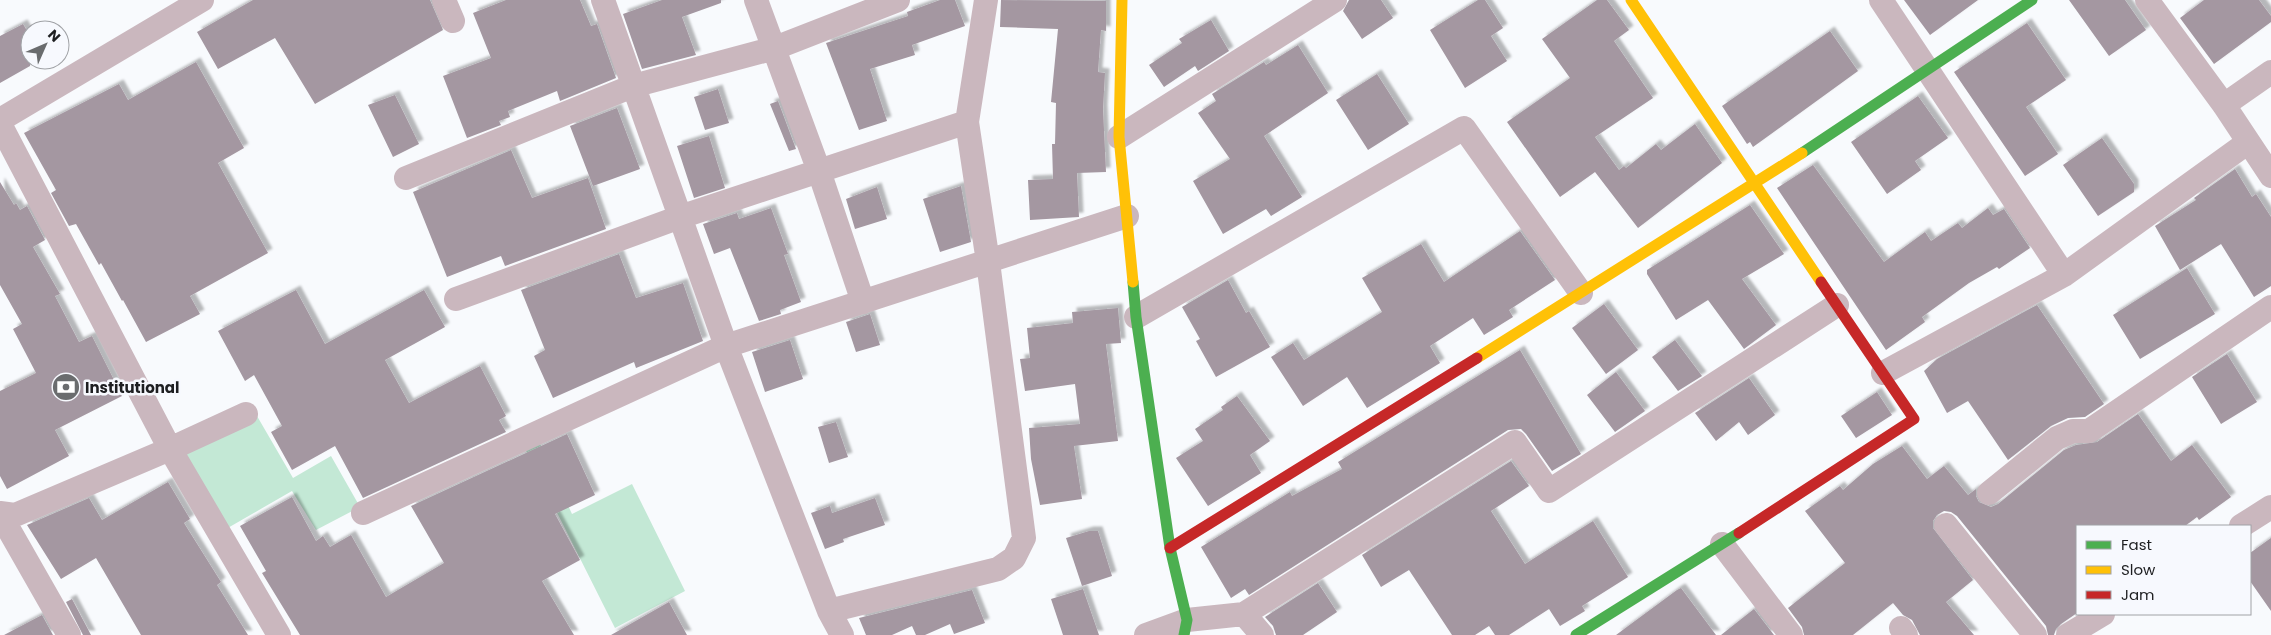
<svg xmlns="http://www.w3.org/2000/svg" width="2271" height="635" font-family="Poppins,sans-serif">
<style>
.green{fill:#c3e8d5}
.building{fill:#a497a1;filter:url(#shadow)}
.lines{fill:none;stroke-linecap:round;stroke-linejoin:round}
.street{stroke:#cab7be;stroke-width:24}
.fast{stroke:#4caf50;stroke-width:11}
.slow{stroke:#ffc107;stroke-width:11}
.jam{stroke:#c62828;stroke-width:11}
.labels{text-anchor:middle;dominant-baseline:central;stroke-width:5;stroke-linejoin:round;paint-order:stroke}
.poi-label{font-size:15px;font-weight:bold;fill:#1e1f21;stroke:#f7f9fe;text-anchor:start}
</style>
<defs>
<filter id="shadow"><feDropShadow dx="4.5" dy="-4.5" stdDeviation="1" flood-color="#0004"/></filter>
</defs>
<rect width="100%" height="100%" fill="#f8fafd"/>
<path class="green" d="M257 416 293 478 331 456 360 507 316 530 292 491 226 529 185 454Z
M535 433 572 514 632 484 685 591 615 628 521 441Z"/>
<path class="building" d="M253 0H430L443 30 315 104 275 38 218 69 197 32Z
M506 0H580L591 26 597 24 616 78 560 101 557 91 508 111 510 117 499 121 501 125 467 138 443 76 491 58 473 13Z
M662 0H721V3L682 17 696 55 642 69 623 14Z
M940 0H955L965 26 912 45 915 55 870 69 887 121 859 130 826 43 908 16 907 12Z
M1001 0 1106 1V31L1101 30 1098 72 1105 73 1103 109 1106 172 1077 173 1079 217 1030 220 1028 180 1053 179 1052 144H1055L1056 103 1051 102 1058 29 1000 27Z
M1349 0H1381L1393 18 1362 39 1343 11Z
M1478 0H1485L1503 28 1491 36 1507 61 1465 88 1430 30Z
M1597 0H1607L1629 30 1614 41 1653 98 1595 137 1619 170 1624 166 1626 168 1656 144 1661 150 1695 124 1722 163 1638 228 1595 172 1560 197 1507 122 1570 78 1542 39Z
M1904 0H1978L1930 35Z
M2069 0H2125L2146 30 2109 56Z
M2204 0H2259L2271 16V22L2214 64 2180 18Z
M1211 20 1229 51 1198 71 1195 66 1164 87 1149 65 1182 43 1179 39Z
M2027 23 2066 80 2026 107 2058 154 2025 176 1954 72Z
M23 24 30 36V66L0 83V36Z
M1830 31 1858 71 1753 147 1750 142 1747 144 1722 106Z
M1298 45 1328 93 1264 136 1302 197 1271 216 1266 209 1223 234 1193 181 1230 159 1198 113 1216 101 1212 94 1264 62 1266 65Z
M196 62 244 148 218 163 268 253 190 296 200 314 146 342 123 300 122 301 101 263 99 265 76 224 69 226 51 193 56 190 24 133 119 84 128 100Z
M1377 74 1409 124 1368 150 1336 100Z
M718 89 729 123 705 130 694 97Z
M395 95 419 144 393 157 368 105Z
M1918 96 1948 138 1915 161 1921 170 1887 194 1851 142Z
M778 101 796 149 789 151 770 104Z
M617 108 640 169 593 186 570 126Z
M709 136 725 188 694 198 677 146Z
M2102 138 2134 184V192L2098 216 2063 165Z
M511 150 532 198 588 178 606 229 505 266 501 256 447 277 413 192Z
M1813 165 1884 262 1925 232 1931 241 1958 223 1962 228 1988 208 1993 215 2004 209 2030 248 1999 269 1997 267 1969 283 1922 317 1925 322 1886 350 1777 188Z
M2235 169 2252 197 2256 194 2271 217V286L2254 297 2221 244 2180 270 2155 226 2196 200 2194 198Z
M0 182 14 205 16 203 20 210 27 206 45 240 33 247 60 294 55 296 79 342 92 336 122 396 55 430 69 456 7 489 0 476V391L36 373 13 329 22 324 0 285Z
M961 186 971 242 940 252 923 199Z
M877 187 887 219 855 229 846 199Z
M1750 205 1784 254 1742 279 1776 325 1744 349 1708 300 1676 320 1647 274V270Z
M771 208 788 254 784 255 801 302 780 310 781 314 759 321 730 248 714 254 703 224 737 213 739 219Z
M1520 231 1555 280 1509 310 1513 317 1484 335 1473 318 1430 346 1440 363 1367 408 1347 377 1303 406 1271 357 1293 343 1304 360 1382 312 1362 278 1421 244 1444 282Z
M619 254 636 298 683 283 703 341 636 368 634 362 553 398 534 356 545 350 521 290Z
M2187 268 2215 314 2140 359 2113 315Z
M1228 280 1246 313 1249 311 1270 347 1216 377 1196 341 1200 339 1182 307Z
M296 290 325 344 424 290 445 327 385 360 409 403 480 366 506 416 499 420 506 432 363 498 335 446 292 470 271 432 282 426 254 375 245 381 218 331Z
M1604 304 1638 350 1606 374 1572 328Z
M2037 305 2104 404 2085 417 2068 418 2051 426 2008 460 1968 401 1947 413 1924 371 1937 359Z
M1118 308 1121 343 1106 344 1118 441 1074 446 1082 499 1040 505 1031 459 1029 428 1080 424 1075 384 1025 391 1020 359 1030 358 1027 328 1073 323 1072 312Z
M870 314 880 345 856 352 846 322Z
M790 340 803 379 765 392 752 352Z
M1675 340 1702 376 1678 391 1652 357Z
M1520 350 1581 454 1552 471 1526 434 1521 429 1508 430 1249 595 1245 589 1231 598 1201 547 1290 492 1292 496 1342 469 1338 462Z
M2227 354 2257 402 2221 424 2192 377Z
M1616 372 1645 411 1615 432 1587 395Z
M1749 378 1775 415 1748 435 1739 422 1716 441 1695 413Z
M1877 392 1892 415 1856 438 1841 416Z
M1237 396 1270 441 1250 455 1261 473 1208 506 1176 458 1203 441 1195 429 1223 410 1221 407Z
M2138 414 2171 461 2192 445 2231 497 2199 520 2197 517 2185 526H2077V613L2061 624 2056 629 2054 635H2048L2046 626 1957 516 1951 512 1944 511 1937 515 1933 521V528L1973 580 1946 602 1974 635H1920L1912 620 1903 615 1893 603 1853 635H1804L1802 627 1788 608 1845 563 1805 511 1840 486 1843 490 1873 464 1902 446 1927 479 1944 466 1968 495 1976 489V496L1979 502 1991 507 1998 504 2064 450 2076 445 2097 442Z
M836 422 848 457 829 463 818 427Z
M567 434 595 495 555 514 580 560 542 581 574 635H300L262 573 266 571 240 526 292 497 316 541 323 536 330 547 351 535 386 597 444 563 411 506Z
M1511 461 1529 486 1491 511 1525 564 1593 521 1628 577 1582 606 1585 611 1560 626 1549 609 1509 635H1495L1489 626 1475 635H1452L1409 570 1381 587 1362 555Z
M168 482 190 519 184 523 221 582 217 585 248 635H141L96 558 61 579 27 525 89 498 102 520Z
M875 498 885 525 843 539 844 542 825 549 811 513 830 506 832 513Z
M1089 531H1098L1112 576 1082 586 1066 538Z
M2271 538V611L2250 581V553Z
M1318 583 1337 612 1303 635H1276L1273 626 1265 617Z
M1681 588 1716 635H1616L1677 590Z
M1083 589 1099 635H1063L1051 599Z
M972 590 985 623 954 634 950 624 925 635H916L912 626 892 635H866L859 618Z
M72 599 91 635H83L66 602Z
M669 602 687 635H611Z
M1754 609 1774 635H1721Z
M42 615 53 635H4Z"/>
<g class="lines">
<path class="street" d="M444 0 453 21
M603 0 726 346 829 611 842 635
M756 0 819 171 863 302
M1881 0 2064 275
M2147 0 2224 105 2271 176
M2224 105 2271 72
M0 120 202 0
M0 124 170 449 279 635
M1119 137 1335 0
M406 178 633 86 775 48 898 0
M456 299 680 217 967 122
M1136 317 1464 128 1581 293
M1883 373 2064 275 2247 143
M1989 493 2057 438 2073 431H2089L2271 307
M0 513 15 515 170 449 246 414
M363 513 726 346 1127 216
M0 514 69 635
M1946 525 2035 635
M2241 526 2271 507
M1722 544 1791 635
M829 611 998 569 1014 558 1024 538 988 262 967 122 986 0
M1244 614 1515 442 1549 491 1837 305
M1901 628 1906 635
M1146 635 1187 620 1244 614 1262 635
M2068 635 2103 614"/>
<path class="fast" d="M1802 153 2032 0
M1133 282 1136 317 1170 548 1187 620 1184 635
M1576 635 1739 533"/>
<path class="slow" d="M1122 0 1119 137 1133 282
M1631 0 1821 282
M1477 358 1802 153"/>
<path class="jam" d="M1739 533 1914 419 1821 282
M1170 548 1477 358"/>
</g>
<defs>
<symbol id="bank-disc" viewBox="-11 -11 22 22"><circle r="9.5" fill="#6a6c6e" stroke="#f7f9fe"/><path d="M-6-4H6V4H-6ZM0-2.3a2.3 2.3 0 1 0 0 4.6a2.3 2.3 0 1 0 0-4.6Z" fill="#fff"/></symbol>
</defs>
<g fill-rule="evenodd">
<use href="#bank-disc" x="50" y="371" width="32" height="32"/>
</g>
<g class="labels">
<g class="poi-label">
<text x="85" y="387">Institutional</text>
</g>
</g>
<rect x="2076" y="525" width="175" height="90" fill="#f7f9fe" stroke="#a0a2a6"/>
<rect x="2086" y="541" width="25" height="8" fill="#4caf50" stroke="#a0a2a6"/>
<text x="2121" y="550" font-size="15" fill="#1e1f21">Fast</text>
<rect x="2086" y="566" width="25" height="8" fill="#ffc107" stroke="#a0a2a6"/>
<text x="2121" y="575" font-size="15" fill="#1e1f21">Slow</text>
<rect x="2086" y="591" width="25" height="8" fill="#c62828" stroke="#a0a2a6"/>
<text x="2121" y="600" font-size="15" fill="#1e1f21">Jam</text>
<g transform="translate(45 45) rotate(45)"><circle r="24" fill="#f7f9fe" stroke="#a0a2a6"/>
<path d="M0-4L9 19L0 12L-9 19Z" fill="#6a6c6e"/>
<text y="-8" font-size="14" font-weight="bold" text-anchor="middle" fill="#1e1f21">N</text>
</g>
</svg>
